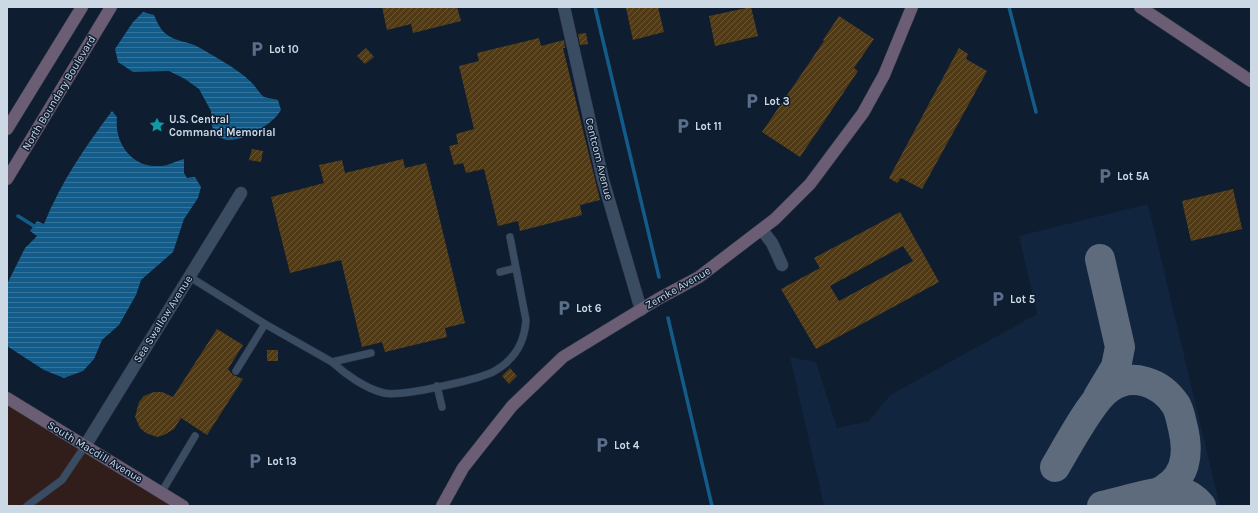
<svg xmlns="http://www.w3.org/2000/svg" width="1258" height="513" font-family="Karla,sans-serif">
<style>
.commercial{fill:#311e1a}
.built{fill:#11253e}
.water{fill:url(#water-rules)}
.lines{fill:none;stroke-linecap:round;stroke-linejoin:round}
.stream{stroke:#135c89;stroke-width:3.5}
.taxiway{stroke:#5e6b7c;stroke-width:30}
.building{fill:url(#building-hatch);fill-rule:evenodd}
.lane-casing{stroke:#313848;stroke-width:8}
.street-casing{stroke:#313848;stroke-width:13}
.secondary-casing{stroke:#313848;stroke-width:13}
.lane{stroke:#3a4c62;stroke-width:7}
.street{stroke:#3a4c62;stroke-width:12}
.secondary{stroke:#6b5d73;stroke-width:12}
.labels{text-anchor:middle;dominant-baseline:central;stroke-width:3;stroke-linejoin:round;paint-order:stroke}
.poi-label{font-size:11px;font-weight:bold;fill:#cdd8e5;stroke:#0e1d30;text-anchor:start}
.street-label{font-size:11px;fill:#cdd8e5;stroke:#0e1d30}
</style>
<defs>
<pattern id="water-rules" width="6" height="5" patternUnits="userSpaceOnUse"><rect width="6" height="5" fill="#135c89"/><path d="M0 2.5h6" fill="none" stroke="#34739a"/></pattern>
<pattern id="building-hatch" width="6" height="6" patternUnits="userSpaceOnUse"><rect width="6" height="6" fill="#513b17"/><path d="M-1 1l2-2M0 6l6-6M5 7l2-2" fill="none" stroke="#695739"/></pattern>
</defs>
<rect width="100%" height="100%" fill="#0e1d30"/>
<path class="commercial" d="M7 399 183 506H7Z"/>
<path class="built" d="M1148 204 1220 506H824L790 357 816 362 837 428 869 421 890 395 1037 314 1019 236Z"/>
<path class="water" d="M143 12 154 15C157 22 160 29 166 34 175 42 189 41 200 48 214 56 241 71 252 83 256 87 259 93 264 97L278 100 281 110C273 124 247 139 230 140 226 141 220 137 215 136L212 126 211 111 199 89 185 79 169 71 133 72 118 62 115 49 133 22Z
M112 111 117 117C114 143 132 168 160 166 169 166 175 161 184 159V173L187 178 195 177 201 187 198 198 184 219 173 252 141 280 136 295 119 325 102 340 94 359 83 371 64 378 44 370 7 346V284L25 248 37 236 30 231 37 221 44 224C61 182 85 147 112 111Z"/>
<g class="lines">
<path class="stream" d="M595 7 659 277
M1009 7 1036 112
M18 216 34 226
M668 318 712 506"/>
<path class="taxiway" d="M1098 397 1116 367 1120 347 1100 259
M1055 467C1067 447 1091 401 1108 389 1131 371 1161 382 1176 405 1180 412 1181 421 1183 428 1190 458 1185 481 1155 494
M1102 506C1121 502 1159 489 1178 492 1187 493 1195 499 1201 506"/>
</g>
<path class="building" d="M382 7H457L461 21 413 33 411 24 387 30Z
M632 7H658L664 32 633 40 626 8Z
M751 7 758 36 715 46 709 16Z
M839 16 874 39 854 68 858 71 800 157 762 132 824 41 823 40Z
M586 33 588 44 580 45 578 34Z
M539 38 541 46 564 40 565 48H563L600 200 580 205 582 215 520 231 518 221 498 226 484 169 466 173 463 163 454 165 449 146 458 144 456 134 474 129 459 66 479 61 477 53Z
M366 48 374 57 365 64 357 56Z
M959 48 968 54 966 59 987 71 922 189 901 178 897 183 889 178Z
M252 149 263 151 261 162 249 160Z
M403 159 405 168 426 163 465 323 445 328 447 337 385 352 382 342 362 347 341 260 290 273 271 197 324 183 319 165 342 160 345 173Z
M1233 189 1242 229 1191 241 1182 201Z
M900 212 939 282 816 349 781 289 820 268 814 258ZM903 246 913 261 839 301 830 286Z
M217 329 243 345 228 369 233 375 243 379 207 435 181 418 174 429 164 435 157 437 146 433 140 428 135 417 139 402 144 396 154 392H162L173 397Z
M267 350H278V361H267Z
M510 368 517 376 509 384 502 376Z"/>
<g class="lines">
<defs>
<path id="lane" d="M500 272 516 268
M190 277 265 324 332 362C345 374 366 389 384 393 402 397 475 380 493 372 498 369 505 365 508 361 520 350 525 336 526 320L510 237
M332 362 371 353
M236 371 265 324
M437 386 442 407
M161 493 195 436
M27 506 62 480 85 446"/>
<path id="street" d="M564 7 603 180 641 310
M762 230 772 243 782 265
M85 446 241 193"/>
<path id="secondary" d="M1140 7 1251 81
M7 129 82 7
M7 179 111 7
M7 398 183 506
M442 506 463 468 512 406 563 357 658 299 699 277 775 219 810 184 863 113 884 75 912 7"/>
</defs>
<use href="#lane" class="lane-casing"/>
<use href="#street" class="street-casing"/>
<use href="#secondary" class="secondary-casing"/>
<use href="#lane" class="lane"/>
<use href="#street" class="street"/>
<use href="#secondary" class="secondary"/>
</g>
<defs>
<symbol id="parking-bare" viewBox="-9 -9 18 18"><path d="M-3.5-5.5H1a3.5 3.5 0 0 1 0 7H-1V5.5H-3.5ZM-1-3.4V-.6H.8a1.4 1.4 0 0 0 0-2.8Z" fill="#5c6f8a" stroke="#0e1d30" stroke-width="2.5" paint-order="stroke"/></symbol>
<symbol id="sight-bare" viewBox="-9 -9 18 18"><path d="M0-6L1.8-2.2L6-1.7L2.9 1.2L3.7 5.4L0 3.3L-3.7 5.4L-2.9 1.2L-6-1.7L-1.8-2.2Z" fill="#0f9aa8" stroke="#0e1d30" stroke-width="2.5" paint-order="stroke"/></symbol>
</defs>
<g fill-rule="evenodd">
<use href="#parking-bare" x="246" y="38" width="22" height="22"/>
<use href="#parking-bare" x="741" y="90" width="22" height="22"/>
<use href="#sight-bare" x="146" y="114" width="22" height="22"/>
<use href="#parking-bare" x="672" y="115" width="22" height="22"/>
<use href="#parking-bare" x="1094" y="165" width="22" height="22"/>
<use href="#parking-bare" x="987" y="288" width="22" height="22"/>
<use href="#parking-bare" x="553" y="297" width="22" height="22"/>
<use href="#parking-bare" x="591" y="434" width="22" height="22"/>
<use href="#parking-bare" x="244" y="450" width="22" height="22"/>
</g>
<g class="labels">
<g class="poi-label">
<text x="269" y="49">Lot 10</text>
<text x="764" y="101">Lot 3</text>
<text x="169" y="119">U.S. Central<tspan x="169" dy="13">Command Memorial</tspan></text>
<text x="695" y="126">Lot 11</text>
<text x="1117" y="176">Lot 5A</text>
<text x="1010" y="299">Lot 5</text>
<text x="576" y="308">Lot 6</text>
<text x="614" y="445">Lot 4</text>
<text x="267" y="461">Lot 13</text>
</g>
<g class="street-label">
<text transform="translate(59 93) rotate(-59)">North Boundary Boulevard</text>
<text transform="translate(599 159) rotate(76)">Centcom Avenue</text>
<text transform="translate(678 288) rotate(-30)">Zemke Avenue</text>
<text transform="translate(163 319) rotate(-58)">Sea Swallow Avenue</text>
<text transform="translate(95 452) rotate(31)">South Macdill Avenue</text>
</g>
</g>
<rect width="1258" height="513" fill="none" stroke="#cdd8e5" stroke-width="16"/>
</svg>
